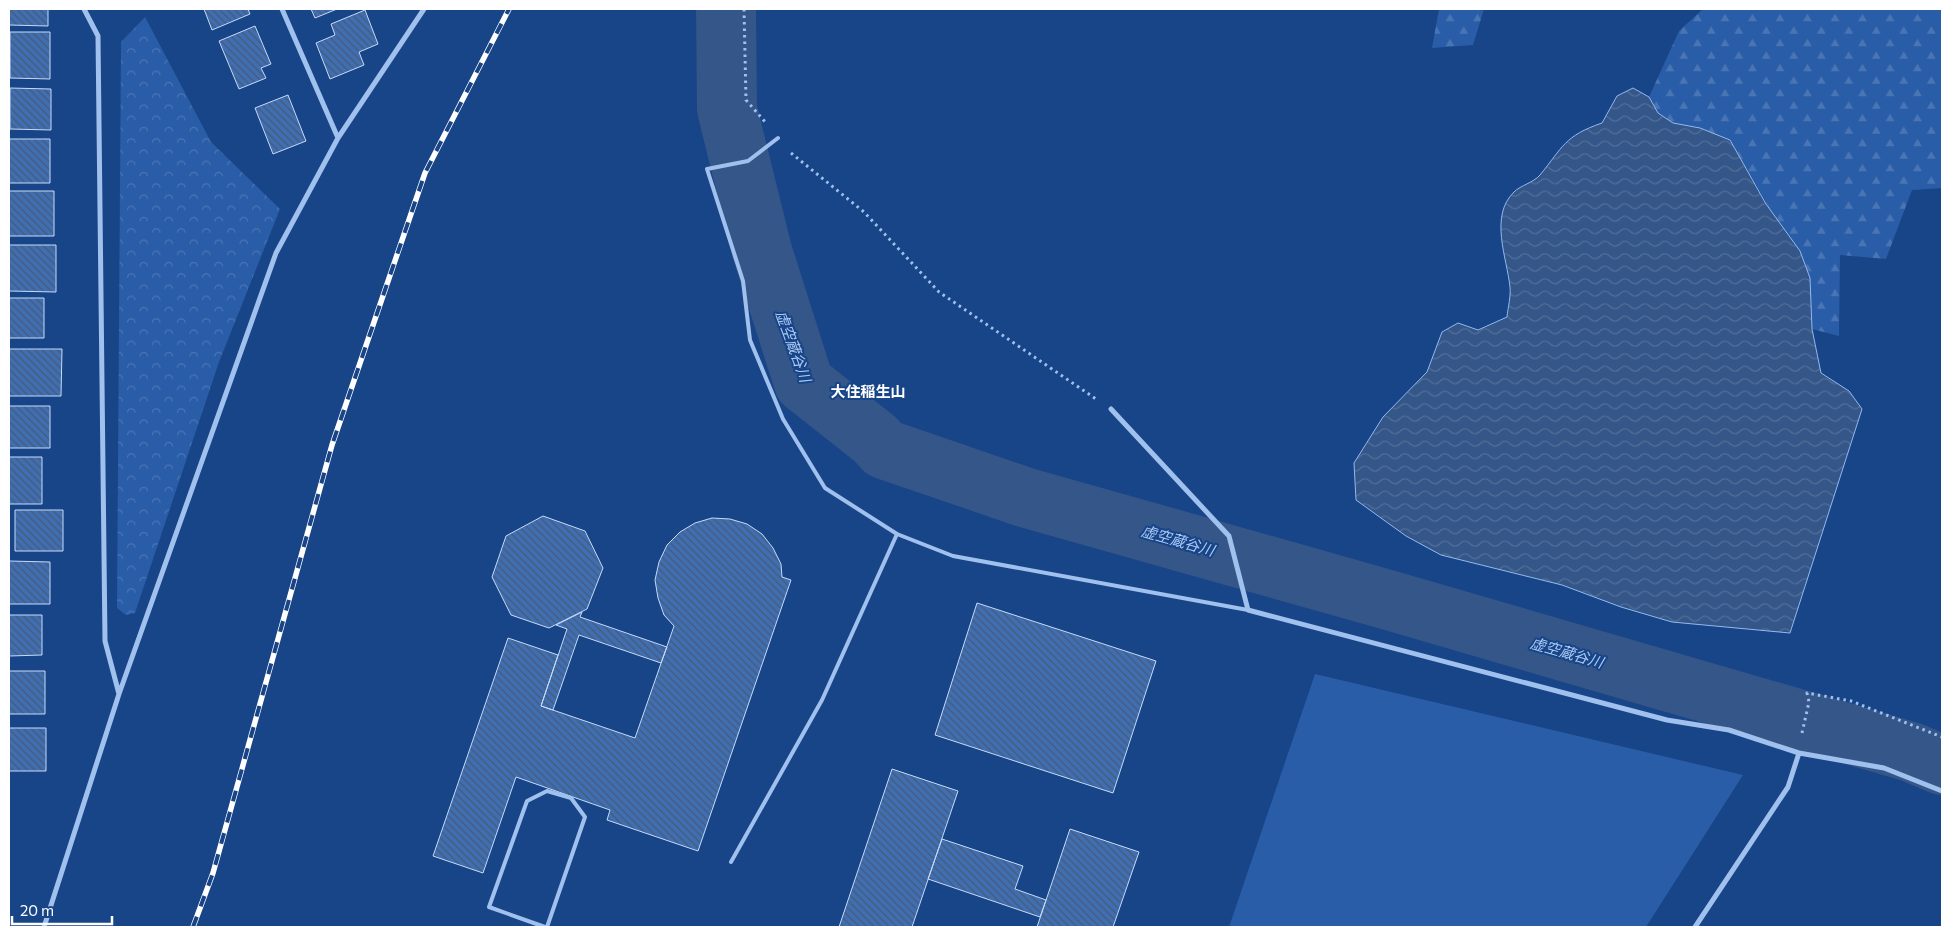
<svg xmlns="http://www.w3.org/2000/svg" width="1951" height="936" font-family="Commissioner,'Noto Sans JP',sans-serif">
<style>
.forest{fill:url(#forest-firs)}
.park{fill:url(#park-crowns)}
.pitch{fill:#2a5da7}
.water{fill:url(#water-waves);stroke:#92baf0}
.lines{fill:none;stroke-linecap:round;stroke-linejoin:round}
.river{stroke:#345688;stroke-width:60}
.building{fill:url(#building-back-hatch);stroke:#c5dbfa}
.path{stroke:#a0c0ee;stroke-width:3;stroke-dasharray:2.5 4;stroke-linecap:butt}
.lane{stroke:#a0c0ee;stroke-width:4}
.street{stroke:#a0c0ee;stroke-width:5}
.rail-casing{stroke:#fff;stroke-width:5.5}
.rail{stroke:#184488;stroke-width:4;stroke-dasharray:11;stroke-linecap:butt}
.labels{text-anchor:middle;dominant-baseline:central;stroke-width:4;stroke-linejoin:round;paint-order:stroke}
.water-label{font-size:15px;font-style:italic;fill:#abcaf5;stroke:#184488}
.neighbourhood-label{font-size:15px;font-weight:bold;fill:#fff;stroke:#184488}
</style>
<defs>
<pattern id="forest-firs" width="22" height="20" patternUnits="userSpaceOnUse" patternTransform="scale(1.25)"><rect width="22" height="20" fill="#2a5da7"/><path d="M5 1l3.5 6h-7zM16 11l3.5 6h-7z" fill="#4a75b4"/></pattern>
<pattern id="park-crowns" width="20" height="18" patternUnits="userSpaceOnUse" patternTransform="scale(1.25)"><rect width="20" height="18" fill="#2a5da7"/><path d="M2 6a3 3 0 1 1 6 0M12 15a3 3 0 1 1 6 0" fill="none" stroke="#4a75b4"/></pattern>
<pattern id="water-waves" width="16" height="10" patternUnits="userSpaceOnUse" patternTransform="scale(1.25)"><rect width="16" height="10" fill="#345688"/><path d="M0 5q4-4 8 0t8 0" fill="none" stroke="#526f9a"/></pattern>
<pattern id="building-back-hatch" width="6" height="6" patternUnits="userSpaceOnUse" patternTransform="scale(1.25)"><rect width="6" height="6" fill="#406eb2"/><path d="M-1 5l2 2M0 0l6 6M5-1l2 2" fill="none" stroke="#475a75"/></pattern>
</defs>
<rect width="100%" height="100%" fill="#184488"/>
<path class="forest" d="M1439 9H1484L1473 45 1432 48Z
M1703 9H1942V188L1912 190 1886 259 1840 255 1839 336 1812 329 1810 278 1730 140 1700 128 1673 123 1658 113 1649 97 1679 31Z"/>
<path class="park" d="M145 17 211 142 280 209 219 362 135 613 126 615 117 608 121 42Z"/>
<path class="pitch" d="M1315 674 1743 775 1646 927H1229Z"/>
<path class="water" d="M1633 88 1649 97 1658 113 1673 123 1700 128 1730 140 1766 204 1800 251 1810 278 1812 329 1821 373 1849 391 1862 409 1790 633 1672 622 1621 607 1562 585 1441 555 1406 536 1356 500 1354 463 1383 417 1427 372 1442 332 1458 323 1478 330 1507 317C1508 307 1511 296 1510 287 1507 258 1489 216 1514 192 1521 185 1533 183 1540 175 1563 147 1564 136 1602 123L1617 96Z"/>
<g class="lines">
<path class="river" d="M726 9 727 109 762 251 804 383 875 439 884 449 1024 497 1385 599 1911 752 1942 765"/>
</g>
<path class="building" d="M9 9H48V26L9 25Z
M204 9H248L250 14 212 30Z
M311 9H337L315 18Z
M365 10 378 44 359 52 364 65 330 79 316 43 335 35 331 24Z
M255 26 271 64 261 68 266 78 239 89 219 41Z
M10 32H50V79L10 78Z
M10 88 51 89V130L10 129Z
M288 95 306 141 273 154 255 108Z
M9 139H50V183H9Z
M9 191H54V236H9Z
M9 245H56V292L9 291Z
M9 298H44V338H9Z
M9 349H62L61 396H9Z
M9 406H50V448H9Z
M9 457H42V504H9Z
M15 510H63V551H15Z
M543 516 585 531 603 568 587 609 549 628 511 615 492 577 506 536Z
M712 518 730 519 747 524 762 534 773 548 781 564 782 577 791 580 698 851 607 820 610 810 516 777 483 873 433 856 508 638 558 655 541 706 635 738 674 626 664 615 658 598 655 580 659 562 667 545 680 532 695 523Z
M9 561 50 562V604H9Z
M977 603 1156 661 1113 793 935 735Z
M582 612 580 617 667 647 661 663 579 635 553 710 541 706 567 629 556 625Z
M9 615H42V655L9 656Z
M9 671H45V714H9Z
M9 728H46V771H9Z
M892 769 958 791 912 927H839Z
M1070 829 1139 852 1113 927H1037Z
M942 839 1023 866 1015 889 1046 900 1040 917 928 879Z"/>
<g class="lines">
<path class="path" d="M744 9 746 100 766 123
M791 153 864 212 939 292 1096 399
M1802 733 1809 702 1807 693 1851 701 1942 737"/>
<path class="lane" d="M778 138 748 161 707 169 743 281 750 340 783 419 825 488 897 534
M731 862 822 700 897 534 953 556 1248 610
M545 927 489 907 527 801 547 791 571 798 585 817 547 927"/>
<path class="street" d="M84 9 98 36 105 641 119 694
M282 9 338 138
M1111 409 1229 536 1248 610 1667 720 1729 730 1799 753 1884 768 1942 791
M44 927 119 694 276 253 338 138 424 9
M1695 927 1788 787 1799 753"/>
<defs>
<path id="rail" d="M193 927 213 873 332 445 425 173 509 9"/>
</defs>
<use href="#rail" class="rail-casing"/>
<use href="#rail" class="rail"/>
</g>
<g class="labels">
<g class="water-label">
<text transform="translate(794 346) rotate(70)">虚空蔵谷川</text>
<text transform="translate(1178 540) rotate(16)">虚空蔵谷川</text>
<text transform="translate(1567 652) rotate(16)">虚空蔵谷川</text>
</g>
<g class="neighbourhood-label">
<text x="868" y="391">大住稲生山</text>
</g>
</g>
<rect width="1951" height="936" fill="none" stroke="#ffffff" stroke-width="20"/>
<path d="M12 916v8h100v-8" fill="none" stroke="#ffffff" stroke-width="2.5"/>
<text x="20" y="916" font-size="15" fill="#ffffff" stroke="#184488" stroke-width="4" paint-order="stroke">20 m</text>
</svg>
